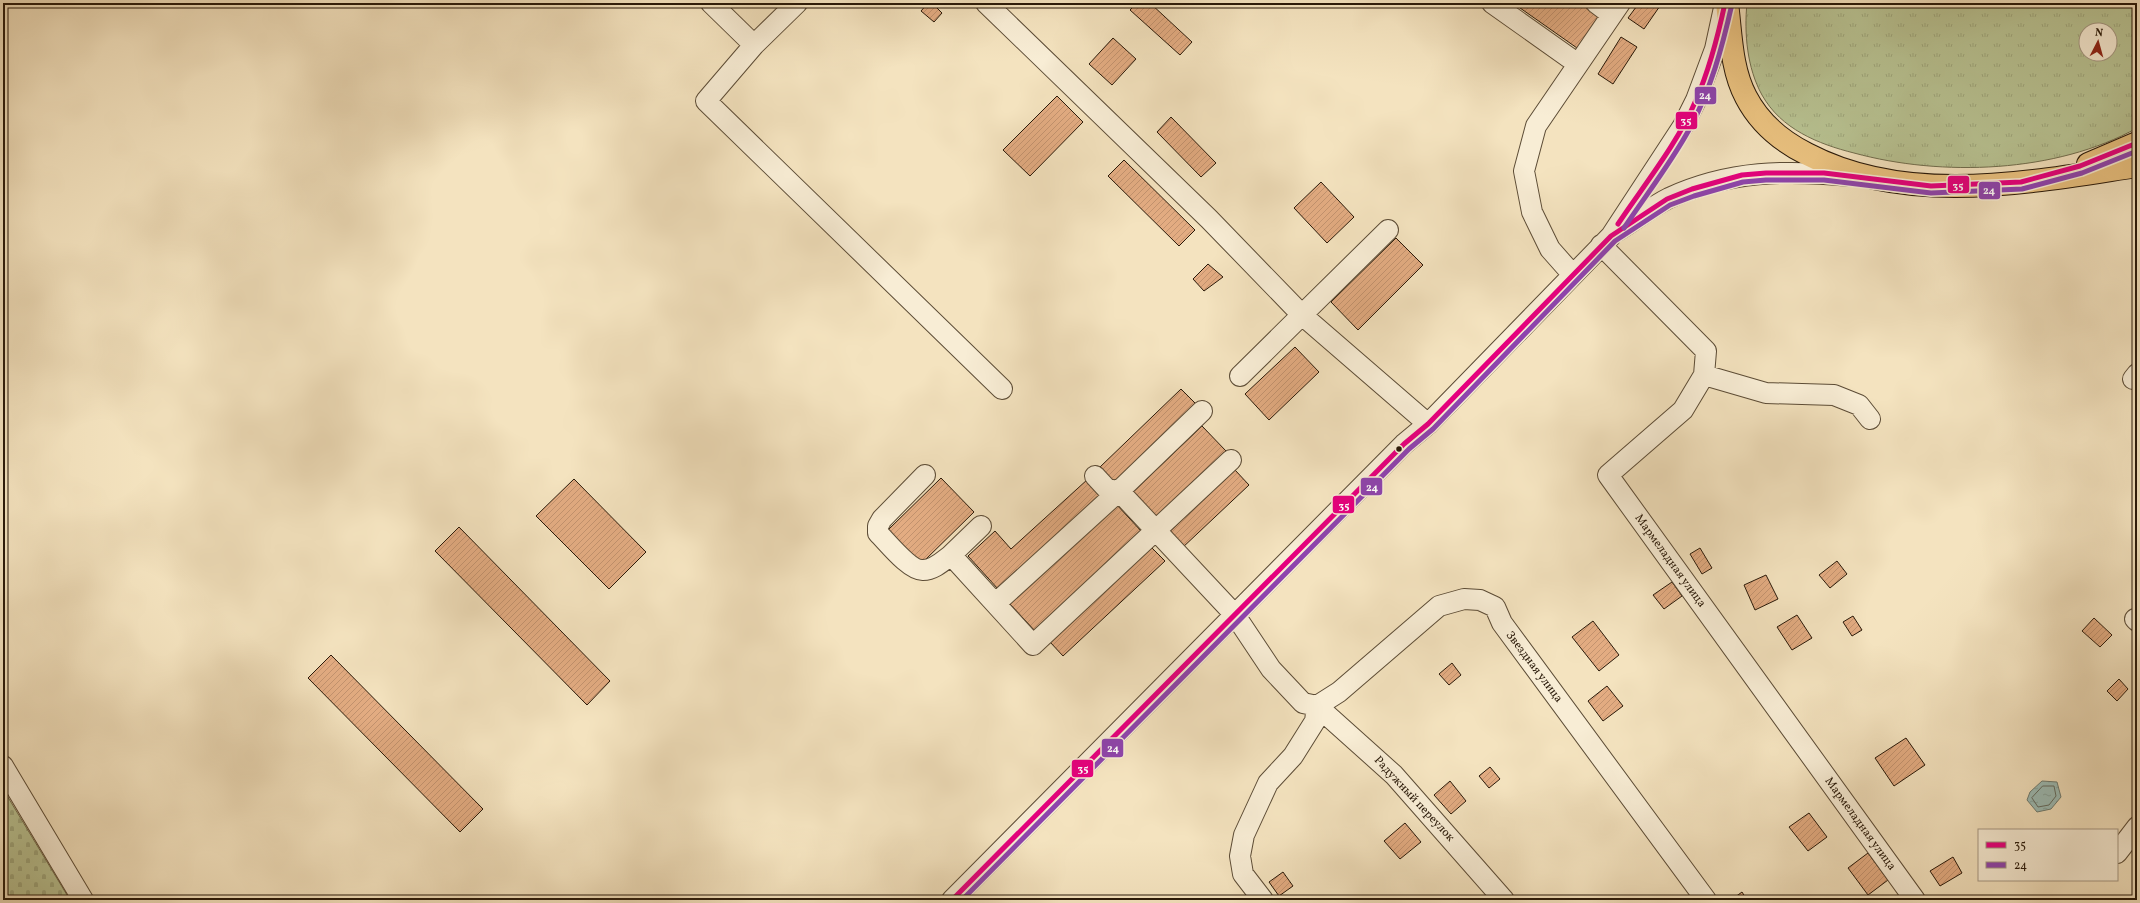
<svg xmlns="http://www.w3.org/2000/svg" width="2140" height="903" font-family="Vollkorn,serif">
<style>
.grass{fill:url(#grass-tufts);stroke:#716e4e;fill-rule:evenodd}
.cemetery{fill:url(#cemetery-stones);stroke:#716e4e}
.water{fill:url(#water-ripples);stroke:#6e7b71}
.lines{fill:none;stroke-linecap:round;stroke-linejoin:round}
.shore{stroke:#626b60;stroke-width:1}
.building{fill:url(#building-hatch);stroke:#291909}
.minor-casing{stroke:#5c4c36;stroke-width:22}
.major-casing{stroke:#291909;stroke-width:24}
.minor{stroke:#f8edd5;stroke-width:20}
.major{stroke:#eac280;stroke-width:22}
.bus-1-casing{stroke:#f8edd5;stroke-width:8}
.bus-2-casing{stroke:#f8edd5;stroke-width:8}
.bus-1{stroke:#e5007d;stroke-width:5}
.bus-2{stroke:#8e44ad;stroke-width:5}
.bus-dot{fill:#291909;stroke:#f8edd5;stroke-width:1.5}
.labels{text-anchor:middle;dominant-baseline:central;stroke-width:4;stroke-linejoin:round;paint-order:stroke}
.street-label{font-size:12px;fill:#291909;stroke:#f8edd5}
.line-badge{stroke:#f8edd5;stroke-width:1.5}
.badge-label{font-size:11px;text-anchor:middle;font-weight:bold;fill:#fff}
</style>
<defs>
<pattern id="grass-tufts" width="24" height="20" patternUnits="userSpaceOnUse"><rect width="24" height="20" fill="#b9c494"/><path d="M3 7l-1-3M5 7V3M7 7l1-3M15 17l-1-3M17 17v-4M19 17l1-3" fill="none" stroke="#9fa87e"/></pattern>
<pattern id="cemetery-stones" width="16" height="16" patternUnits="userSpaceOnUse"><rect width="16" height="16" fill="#b9c494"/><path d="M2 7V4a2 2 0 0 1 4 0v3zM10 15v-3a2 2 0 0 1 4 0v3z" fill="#9fa87e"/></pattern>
<pattern id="water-ripples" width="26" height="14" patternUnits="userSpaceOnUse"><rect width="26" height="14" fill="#9cbdb7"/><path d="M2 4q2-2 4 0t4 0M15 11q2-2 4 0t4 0" fill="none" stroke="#86a29c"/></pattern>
<pattern id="building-hatch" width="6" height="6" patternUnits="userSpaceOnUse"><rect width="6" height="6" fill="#e3ac82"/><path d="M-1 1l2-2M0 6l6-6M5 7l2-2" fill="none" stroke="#c3936f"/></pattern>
</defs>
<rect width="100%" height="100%" fill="#f4e3bf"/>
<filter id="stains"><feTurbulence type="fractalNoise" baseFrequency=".005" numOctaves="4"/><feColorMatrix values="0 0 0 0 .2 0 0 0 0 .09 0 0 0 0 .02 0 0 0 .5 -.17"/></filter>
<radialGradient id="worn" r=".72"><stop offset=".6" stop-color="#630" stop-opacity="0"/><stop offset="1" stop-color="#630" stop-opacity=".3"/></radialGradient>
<path class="grass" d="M1747 3H2137V128C2056 173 1942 177 1854 153 1818 144 1781 129 1762 95 1747 68 1744 33 1747 3ZM2086 30H2110V54H2086Z"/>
<path class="cemetery" d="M3 789 70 900H3Z"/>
<path class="water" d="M2042 781 2057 782 2061 797 2051 809 2037 812 2027 800 2030 792Z"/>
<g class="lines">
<path class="shore" d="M2043 786H2054L2056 796 2049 805 2038 807 2032 798Z"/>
</g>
<path class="building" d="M928 3H932L942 13 934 22 921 11Z
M1137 3H1150L1192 42 1180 55 1130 10Z
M1513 3H1580L1599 17 1577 48Z
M1639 3H1662L1644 29 1628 18Z
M1621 37 1637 47 1613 84 1598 74Z
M1113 38 1136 59 1112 85 1089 64Z
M1057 96 1083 122 1030 176 1003 150Z
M1171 117 1216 163 1201 177 1157 132Z
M1124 160 1195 230 1179 246 1108 176Z
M1321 182 1354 217 1327 243 1294 208Z
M1396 238 1423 265 1358 330 1331 302Z
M1208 264 1223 277 1204 291 1193 279Z
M1295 347 1319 372 1269 420 1245 394Z
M1181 389 1196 404 1115 483 1100 467Z
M1202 426 1226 451 1157 518 1133 492Z
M1235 470 1249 485 1181 549 1167 534Z
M941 478 974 512 921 564 888 530Z
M574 479 646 552 609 589 536 516Z
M1088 479 1102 495 998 589 968 556 995 531 1011 549Z
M1117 505 1142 532 1035 631 1009 603Z
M459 527 610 681 587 705 435 551Z
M1151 547 1165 561 1063 656 1050 642Z
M1700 548 1712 568 1702 574 1690 554Z
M1837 561 1847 574 1830 588 1819 575Z
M1766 575 1778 599 1755 610 1744 585Z
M1672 582 1682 596 1664 609 1653 595Z
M1797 615 1812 638 1792 650 1777 627Z
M1853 616 1862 630 1852 636 1843 622Z
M2094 618 2112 635 2100 647 2082 631Z
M1593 621 1619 655 1599 671 1572 637Z
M331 655 483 809 460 832 308 678Z
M1452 663 1461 675 1449 685 1439 674Z
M2119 679 2128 689 2117 701 2107 691Z
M1607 686 1623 706 1603 721 1588 701Z
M1906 738 1925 765 1894 786 1875 758Z
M1490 767 1500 779 1489 788 1479 776Z
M1450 781 1466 801 1451 814 1434 795Z
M1809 813 1827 837 1808 851 1789 827Z
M1405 823 1421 842 1400 859 1384 841Z
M1868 853 1888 880 1868 895 1848 868Z
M1953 857 1962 873 1940 886 1930 871Z
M1283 872 1293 886 1279 896 1269 882Z
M1742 892 1747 900H1731Z"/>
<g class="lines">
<defs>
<path id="minor" d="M711 3 754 45
M797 3 754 45 706 101 1002 389
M986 3 1209 219 1302 315 1428 424
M1492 3 1578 64
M1596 3 1612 15
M1617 231C1634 221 1651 207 1669 198 1730 170 1786 170 1852 176
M1601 245 1706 351 1704 375 1683 410 1608 475 1915 900
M1573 275 1550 249 1532 212 1524 171 1536 126 1620 3
M1704 375 1766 393 1834 395 1859 405 1870 419
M1240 376 1388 230
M2133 379 2137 374
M925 475 882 519 878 526V533C888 543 910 571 923 570 934 570 943 561 951 555L1033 645 1231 460
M1095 476 1107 489 1119 491 1235 615 1271 669 1303 703 1317 706 1394 775 1504 900
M951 555 981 526
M996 603 1119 491 1202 411
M2135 619 2137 621
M1317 706 1339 692 1439 606 1464 599 1480 600 1495 607 1502 623 1706 900
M3 766 83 900
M2117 853 2137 827
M952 900 1404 444 1428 424 1611 236 1683 126 1696 100 1715 49 1725 3
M1263 900 1243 874 1240 856 1244 835 1268 783 1293 756 1315 721 1317 706"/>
<path id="major" d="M1727 3C1731 34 1731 69 1746 97 1760 124 1781 141 1807 154 1908 207 2030 182 2137 166
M2088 164 2137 143"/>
</defs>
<use href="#minor" class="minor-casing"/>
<use href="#major" class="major-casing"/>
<use href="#minor" class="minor"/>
<use href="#major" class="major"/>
<defs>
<path id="bus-1" d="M1618 224C1644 185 1678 143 1696 100 1710 68 1718 36 1725 3
M952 900 1404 444 1428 424 1611 236 1667 199 1692 189 1742 175 1766 173H1824L1931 186 2021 182 2080 166 2137 143"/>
<path id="bus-2" d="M1624 228C1646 195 1671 163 1690 128 1711 89 1722 48 1732 4
M962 900 1409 449 1433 429 1615 241 1670 205 1694 196 1743 182 1766 180H1824L1931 193 2022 189 2082 173 2137 151"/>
</defs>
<use href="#bus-1" class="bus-1-casing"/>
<use href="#bus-2" class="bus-2-casing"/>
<use href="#bus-1" class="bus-1"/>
<use href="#bus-2" class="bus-2"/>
</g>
<circle class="bus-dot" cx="1399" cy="449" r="3.5"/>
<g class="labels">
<g class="street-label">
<text transform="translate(1670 561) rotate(54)">Мармеладная улица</text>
<text transform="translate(1534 667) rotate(53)">Звездная улица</text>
<text transform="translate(1414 799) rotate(47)">Радужный переулок</text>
<text transform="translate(1860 824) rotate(54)">Мармеладная улица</text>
</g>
</g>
<g class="line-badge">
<rect x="1694" y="86" width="23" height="19" rx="4" fill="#8e44ad"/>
<rect x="1675" y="111" width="23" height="19" rx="4" fill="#e5007d"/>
<rect x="1947" y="175" width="23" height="19" rx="4" fill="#e5007d"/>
<rect x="1978" y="181" width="23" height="19" rx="4" fill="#8e44ad"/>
<rect x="1360" y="477" width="23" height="19" rx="4" fill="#8e44ad"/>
<rect x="1332" y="495" width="23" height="19" rx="4" fill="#e5007d"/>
<rect x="1101" y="738" width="23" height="20" rx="4" fill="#8e44ad"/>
<rect x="1071" y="759" width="23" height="19" rx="4" fill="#e5007d"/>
</g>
<g class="badge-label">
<text x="1705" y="99">24</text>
<text x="1686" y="124">35</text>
<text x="1958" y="189">35</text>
<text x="1989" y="194">24</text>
<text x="1372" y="491">24</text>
<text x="1344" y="509">35</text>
<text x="1113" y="752">24</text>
<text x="1083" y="772">35</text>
</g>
<rect width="2140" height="903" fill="none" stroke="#f4e3bf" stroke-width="16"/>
<rect x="4" y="4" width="2132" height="895" fill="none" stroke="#291909" stroke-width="2"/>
<rect x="8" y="8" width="2124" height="887" fill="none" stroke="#291909"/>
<rect x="1978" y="829" width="140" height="52" fill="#f8edd5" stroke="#a59883"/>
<rect x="1986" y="842" width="20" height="6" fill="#e5007d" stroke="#a59883"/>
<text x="2014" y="849" font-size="12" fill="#291909">35</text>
<rect x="1986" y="862" width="20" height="6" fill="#8e44ad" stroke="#a59883"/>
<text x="2014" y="869" font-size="12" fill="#291909">24</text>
<g transform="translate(2098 42) rotate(6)"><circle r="19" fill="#f8edd5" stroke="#a59883"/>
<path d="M0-3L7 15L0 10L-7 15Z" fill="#8f2418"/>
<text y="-6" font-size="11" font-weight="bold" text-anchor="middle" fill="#291909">N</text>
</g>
<rect width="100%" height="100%" filter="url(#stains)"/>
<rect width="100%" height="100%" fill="url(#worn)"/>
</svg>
